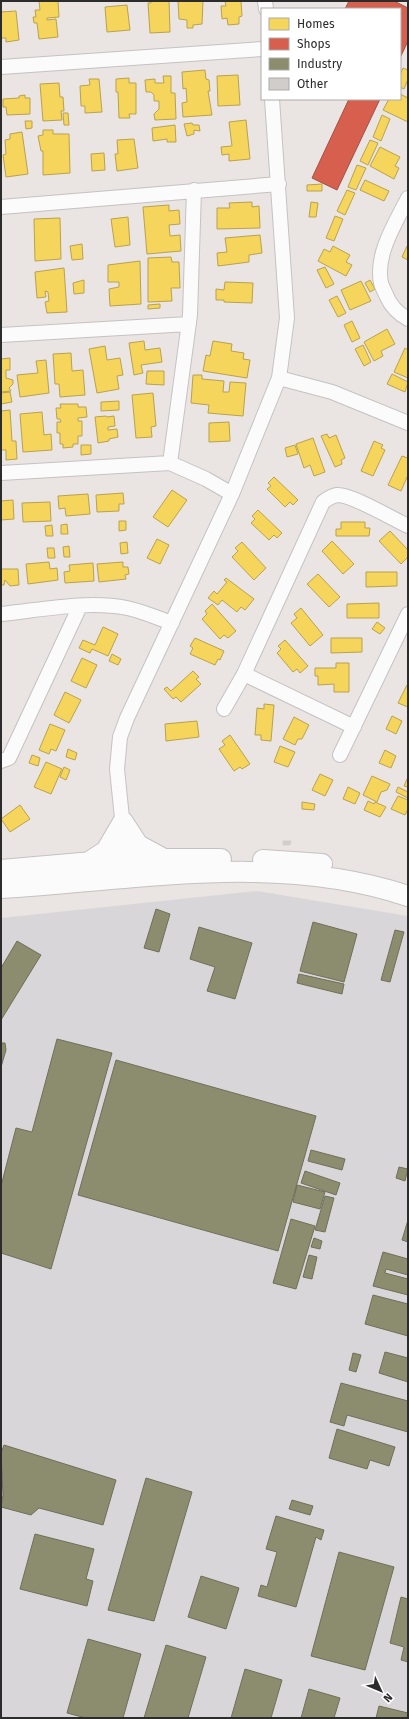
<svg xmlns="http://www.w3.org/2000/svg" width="409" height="1719" font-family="'Fira Sans',sans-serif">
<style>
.industrial{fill:#d9d6d9}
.homes{fill:#f6d55c;stroke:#b9a24e}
.shops{fill:#d6604d;stroke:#a35043}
.industry{fill:#8c8c6e;stroke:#6f6f5a}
.building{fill:#d1cdcb;stroke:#d5d0ce}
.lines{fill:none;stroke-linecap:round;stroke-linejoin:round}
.minor-casing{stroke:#c4c2c3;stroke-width:16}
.secondary-casing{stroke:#c4c2c3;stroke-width:22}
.minor{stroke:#fcfbfb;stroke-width:14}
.secondary{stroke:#fcfbfb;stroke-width:20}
</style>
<rect width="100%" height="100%" fill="#eae4e2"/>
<path class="industrial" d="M257 891 408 916V1718H1V918Z"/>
<path class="homes" d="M39 1H58L59 17 47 18V20L56 19 58 37 39 39 37 23H34L33 17H36L35 10H40Z
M151 1H169L170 32 150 33 148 3H151Z
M178 1H203L202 24 193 25V28H187V20L179 19Z
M225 1H241L242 16 239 17V24L228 25 227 18 222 19 221 6H226Z
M127 5 130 30 107 32 105 7Z
M16 11 19 40 6 42V38H1V12Z
M403 68 408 70V79L404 89 400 87V75Z
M205 70 206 79 209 80 210 91H208L212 115 183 117 182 103 187 102 186 88 183 89 182 72Z
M238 75 240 105 218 106 217 76Z
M163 76H171V93H175L176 119 155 120 154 114 159 109V101H154V95L151 92H146L145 80 155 79V83H164Z
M129 78V83H136V114H129L130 118H119L118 92H116V79Z
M89 79H99L102 112 85 113V106H81L80 86 90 85Z
M59 83 60 97H63L64 111H61L62 120 43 121 40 84Z
M400 94 408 98V122L383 110 389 99H400Z
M25 95V98H30V114L7 115 6 107H3V99L19 98V96Z
M63 113H68L69 125H64Z
M382 115 390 119 381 141 373 137Z
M246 120 250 159 229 161V154L222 155 221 147 232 146 229 122Z
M25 121H32V128L26 129Z
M192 123 193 125H199L200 131 194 130V134L187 136 184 124Z
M175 125 176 142H167V139L153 141 152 128Z
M43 130H53V134H69L70 173 43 175V151H41L38 136 43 135Z
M22 132 28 174 6 177 3 155 6 154 5 140 10 139V134Z
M134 139 138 168 117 171 115 154H118L117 140Z
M370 140 378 143 368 165 360 161Z
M380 147 400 157 395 166 399 168 394 179 370 166Z
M104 153 105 170 92 171 91 154Z
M357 165 366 168 356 190 348 187Z
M365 180 389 191 384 201 360 190Z
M322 184V191H307V185Z
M347 190 355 193 345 215 337 211Z
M252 202V207L259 206 260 228 217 229V208H230L229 203Z
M311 202 318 203 316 217H309Z
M169 205V211L179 210 180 224 169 225 170 236 180 235 181 251 147 254 143 207Z
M335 216 343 219 334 241 326 238Z
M128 217 130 245 115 247 111 219Z
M60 218 61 259 35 261 34 219Z
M260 235 262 253 249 255V262L218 266 217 253 227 252 225 238Z
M82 244 83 259 72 260 70 246Z
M333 246 350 255 346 262 352 265 346 276 318 261 324 249 330 252Z
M407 246H408V260L402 257Z
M171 257 172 262H179L180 288H171L172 301 148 302V258Z
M140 261 141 304 110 306 109 289 119 287V282H108V265Z
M325 267 334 284 326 288 317 270Z
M64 268 67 312 47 313 45 302 49 301 48 292 45 291 46 297 37 298 35 272Z
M84 280V293L74 294 73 283Z
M370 280 375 289 370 292 365 283Z
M361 281 371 301 350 310 341 290Z
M225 282 253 283 252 303 224 302V300H216V289L224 290Z
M337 296 346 313 338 317 329 300Z
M160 304V308L148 309V305Z
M352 321 360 338 352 342 344 325Z
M387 329 395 344 381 351 383 356 374 361 364 342Z
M144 341 145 350 160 348 162 362 141 365 143 373 134 375 129 343Z
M213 341 232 344 231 351 244 353 243 359 250 360 247 378 203 371 206 355 210 356Z
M363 345 371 362 364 366 355 349Z
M105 346 107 360 120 358 123 375 117 376 119 389 97 393 89 349Z
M405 348 408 350V378L394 372Z
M71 353 72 371 83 370 85 395 60 397 59 384H55L53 354Z
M10 358V370H6V378L13 380V384L9 388 11 391 1 392V359Z
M46 360 49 393 20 397 17 375 38 373 36 361Z
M147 371H164V385L146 384Z
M392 374 408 382 405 392 387 384Z
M193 375H202V379L224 381 223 392H229L230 382 246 383 243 416 208 413 209 405 191 403Z
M10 392 12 402 1 404V393Z
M153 393 156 426 151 427 152 437 136 438 132 395Z
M119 401V410L101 411V402Z
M60 404H78V407H86L87 417 78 418V421H82V436H78V444H73V447L63 448V444H60V433H57V422H61L60 419H57L56 408H61Z
M10 410 12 441H16L17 459 6 460V450H1V411Z
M42 412 44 435 51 434 52 450 23 452 20 414Z
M106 416 107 417 114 416 115 426 108 427V430L117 429 118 437 109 439V441L98 443 95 417Z
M229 422 230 441 209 442V423Z
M327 434 329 438 336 435 345 458 341 460 342 464 335 467 321 436Z
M313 438 325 472 314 476 310 465 304 468 296 444Z
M374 441 383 445 381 448 385 450 373 476 361 471Z
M81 445H91V454L81 455Z
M295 445 298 454 287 457 285 448Z
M402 456 408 458V475L401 491 388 485Z
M274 477 298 500 293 505 290 502 285 507 267 489 271 486 268 483Z
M172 490 187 500 168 527 153 517Z
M123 493 124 504H119V511L97 512 96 495Z
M88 494 90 514 66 516 65 508 59 509 58 496Z
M13 500 14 519 1 520V501Z
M50 502 51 521 23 522 22 503Z
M258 510 282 533 277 538 274 535 269 540 251 523 255 519 252 516Z
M119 521H126V530L119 531Z
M341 522H365V528H370L369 536H336V529H341Z
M67 524 68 534H61V525Z
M52 525 53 536H46L45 526Z
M390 531 408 550V557L401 564 379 541Z
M157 539 169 545 160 564 147 558Z
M332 541 354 564 343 574 322 551Z
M127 542 128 553 121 554 120 543Z
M242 542 266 568 254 580 232 557 238 551 235 548Z
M69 546 70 557H64L63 547Z
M47 548H54L55 558H48Z
M49 562 50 569 57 568 58 580 28 584 26 564Z
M123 562V567H128L129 574 125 575 126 579 99 582 97 564Z
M93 563 94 581 65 583 64 572 70 571 69 565Z
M1 569H18L19 585 10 586 5 580 4 585H1Z
M366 572H397V586L366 587Z
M318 574 340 597 329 607 307 584Z
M226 578 254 599 245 610 241 607 237 612 222 600 218 605 208 598 214 591 217 594 227 582 224 580Z
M379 603V618H347V604Z
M212 604 236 631 228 638 224 635 220 639 202 619 207 614 205 611Z
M301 608 323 635 310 646 291 623 297 618 294 614Z
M377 622 385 628 380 634 372 629Z
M103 627 118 634 108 656 92 649 90 653 79 648 83 640 95 645Z
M195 638 224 651 220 660 218 659 215 665 190 654 193 648 190 646Z
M331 638H362V652L331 653Z
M285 640 308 666 300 673 297 669 293 672 277 653 281 649 278 646Z
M112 654 121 659 118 665 109 661Z
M82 658 97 665 86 688 71 681Z
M336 663H349V692H334V684L318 685V676H315V668H336Z
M193 671 199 677 196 679 201 684 181 702 176 697 173 699 164 689 167 687 171 691Z
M407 685H408V707L398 703Z
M65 692 81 700 69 723 54 715Z
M264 704 274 705 271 741 261 740V735H255L257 708 264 709Z
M392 716 402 721 396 734 386 729Z
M294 717 309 725 302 739H298L295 745 283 739Z
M197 721 199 737 166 741 165 724Z
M50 724 65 730 56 751 51 749 49 754 39 750Z
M230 735 250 764 242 769 240 767 234 771 219 749 225 745 222 741Z
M280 746 295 752 288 767 274 762Z
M68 749 77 753 75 760 66 757Z
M385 750 396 756 391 768 379 763Z
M32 755 40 758 38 766 29 763Z
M46 762 62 769 51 794 34 787Z
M64 767 70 770 66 780 60 777Z
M320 774 333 780 325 796 312 790Z
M372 776 390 784 387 790 381 792 377 802 363 795Z
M408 777V787L404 786Z
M348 787 360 793 355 804 343 799Z
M398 787 408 792V798L396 792Z
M398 796 408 800V809L405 815 391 809Z
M368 801 374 804 375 802 386 807 380 817 364 810Z
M302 802 315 804 314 810 302 809Z
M20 805 30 819 10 832 1 819Z"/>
<path class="shops" d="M349 1H394L408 8V41L400 58V9H345Z
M349 99H380L337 190 312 178Z"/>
<path class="industry" d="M156 909 170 914 159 952 144 948Z
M313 922 357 934 344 982 300 971Z
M199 927 252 943 235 999 207 991 215 967 190 959Z
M395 930 404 932 390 982 381 980Z
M17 941 41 955 1 1020V968Z
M299 974 344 984 342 994 297 983Z
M57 1039 112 1053 51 1269 1 1253V1186L16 1128 32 1132Z
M1 1043H5L6 1050 1 1067Z
M116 1060 316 1116 278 1251 78 1195Z
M311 1150 345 1159 342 1170 308 1161Z
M399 1167 408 1169 405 1181 396 1178Z
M305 1171 340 1183 336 1195 301 1183Z
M297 1185 325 1192 320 1209 293 1202Z
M325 1196 334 1198 325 1232 315 1230Z
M291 1219 315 1226 296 1289 273 1283Z
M408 1220V1242L402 1240Z
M314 1238 322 1241 320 1249 311 1247Z
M383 1252 408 1259V1275L386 1269 385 1273 408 1279V1295L373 1286Z
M309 1255 317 1257 312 1279 303 1277Z
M373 1295 408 1304V1336L365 1324Z
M385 1352 408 1358V1382L379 1373Z
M353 1353 361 1355 356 1372 349 1370Z
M341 1383 408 1401V1432L347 1415 344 1426 330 1422Z
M337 1429 395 1447 389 1466 370 1460 367 1469 329 1458Z
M4 1445 116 1480 103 1525 39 1508 31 1515 1 1507 3 1495 1 1453Z
M146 1478 192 1492 154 1621 108 1610Z
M292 1500 313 1506 310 1515 289 1509Z
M276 1516 324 1530 321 1540 316 1537 296 1607 258 1596 261 1585 267 1587 277 1552 266 1549Z
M35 1534 94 1549 86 1579 93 1581 87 1606 20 1589Z
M339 1552 394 1567 365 1670 311 1656Z
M201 1576 239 1588 226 1629 188 1617Z
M401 1597 408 1599V1662L401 1660 404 1647 390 1643Z
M88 1639 141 1654 123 1718H86L67 1713Z
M166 1645 206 1657 188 1718H144Z
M245 1669 282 1680 271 1718H231Z
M309 1689 340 1698 334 1718H301Z
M379 1706 408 1713V1718H376Z"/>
<path class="building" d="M283 841H291L290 845H283Z"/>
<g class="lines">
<defs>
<path id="minor" d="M265 1 266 9
M1 67 262 49
M408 198C396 222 375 254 381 283 382 287 385 292 387 297 391 306 399 314 408 319
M1 207 279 184
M1 335 189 324
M279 378 332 392 408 423
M170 463 190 315 194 190
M1 473 170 463 206 479 232 494
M1 614C41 610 87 600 127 608 142 611 157 618 172 623
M244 674 354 727
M224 709 244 674 323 502C327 499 331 496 337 495 351 494 393 519 408 526
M340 755 408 614
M1 761 9 758 80 606
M127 867 117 769 120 737 127 718 232 494 279 378 287 318 272 99"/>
<path id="secondary" d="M123 822 138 845 162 858
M263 860 322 864
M89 862 106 851 123 822
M1 870 127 859H221
M1 888C135 880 277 852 408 896"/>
</defs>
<use href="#minor" class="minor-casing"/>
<use href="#secondary" class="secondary-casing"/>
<use href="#minor" class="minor"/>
<use href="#secondary" class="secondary"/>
</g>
<rect width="409" height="1719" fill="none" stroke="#2c2c2c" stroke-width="4"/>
<rect x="261" y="8" width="140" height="92" fill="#ffffff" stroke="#ababab"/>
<rect x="269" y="18" width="20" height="12" fill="#f6d55c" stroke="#ababab"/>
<text x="297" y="28" font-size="12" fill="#2c2c2c">Homes</text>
<rect x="269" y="38" width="20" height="12" fill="#d6604d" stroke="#ababab"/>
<text x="297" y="48" font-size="12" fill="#2c2c2c">Shops</text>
<rect x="269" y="58" width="20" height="12" fill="#8c8c6e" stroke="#ababab"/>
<text x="297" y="68" font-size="12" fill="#2c2c2c">Industry</text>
<rect x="269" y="78" width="20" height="12" fill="#d1cdcb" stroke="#ababab"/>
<text x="297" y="88" font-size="12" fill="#2c2c2c">Other</text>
<g transform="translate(381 1691) rotate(134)" stroke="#ffffff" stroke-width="3" paint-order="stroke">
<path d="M0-3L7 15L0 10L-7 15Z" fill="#2c2c2c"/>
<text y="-6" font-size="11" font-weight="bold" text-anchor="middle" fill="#2c2c2c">N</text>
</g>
</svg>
